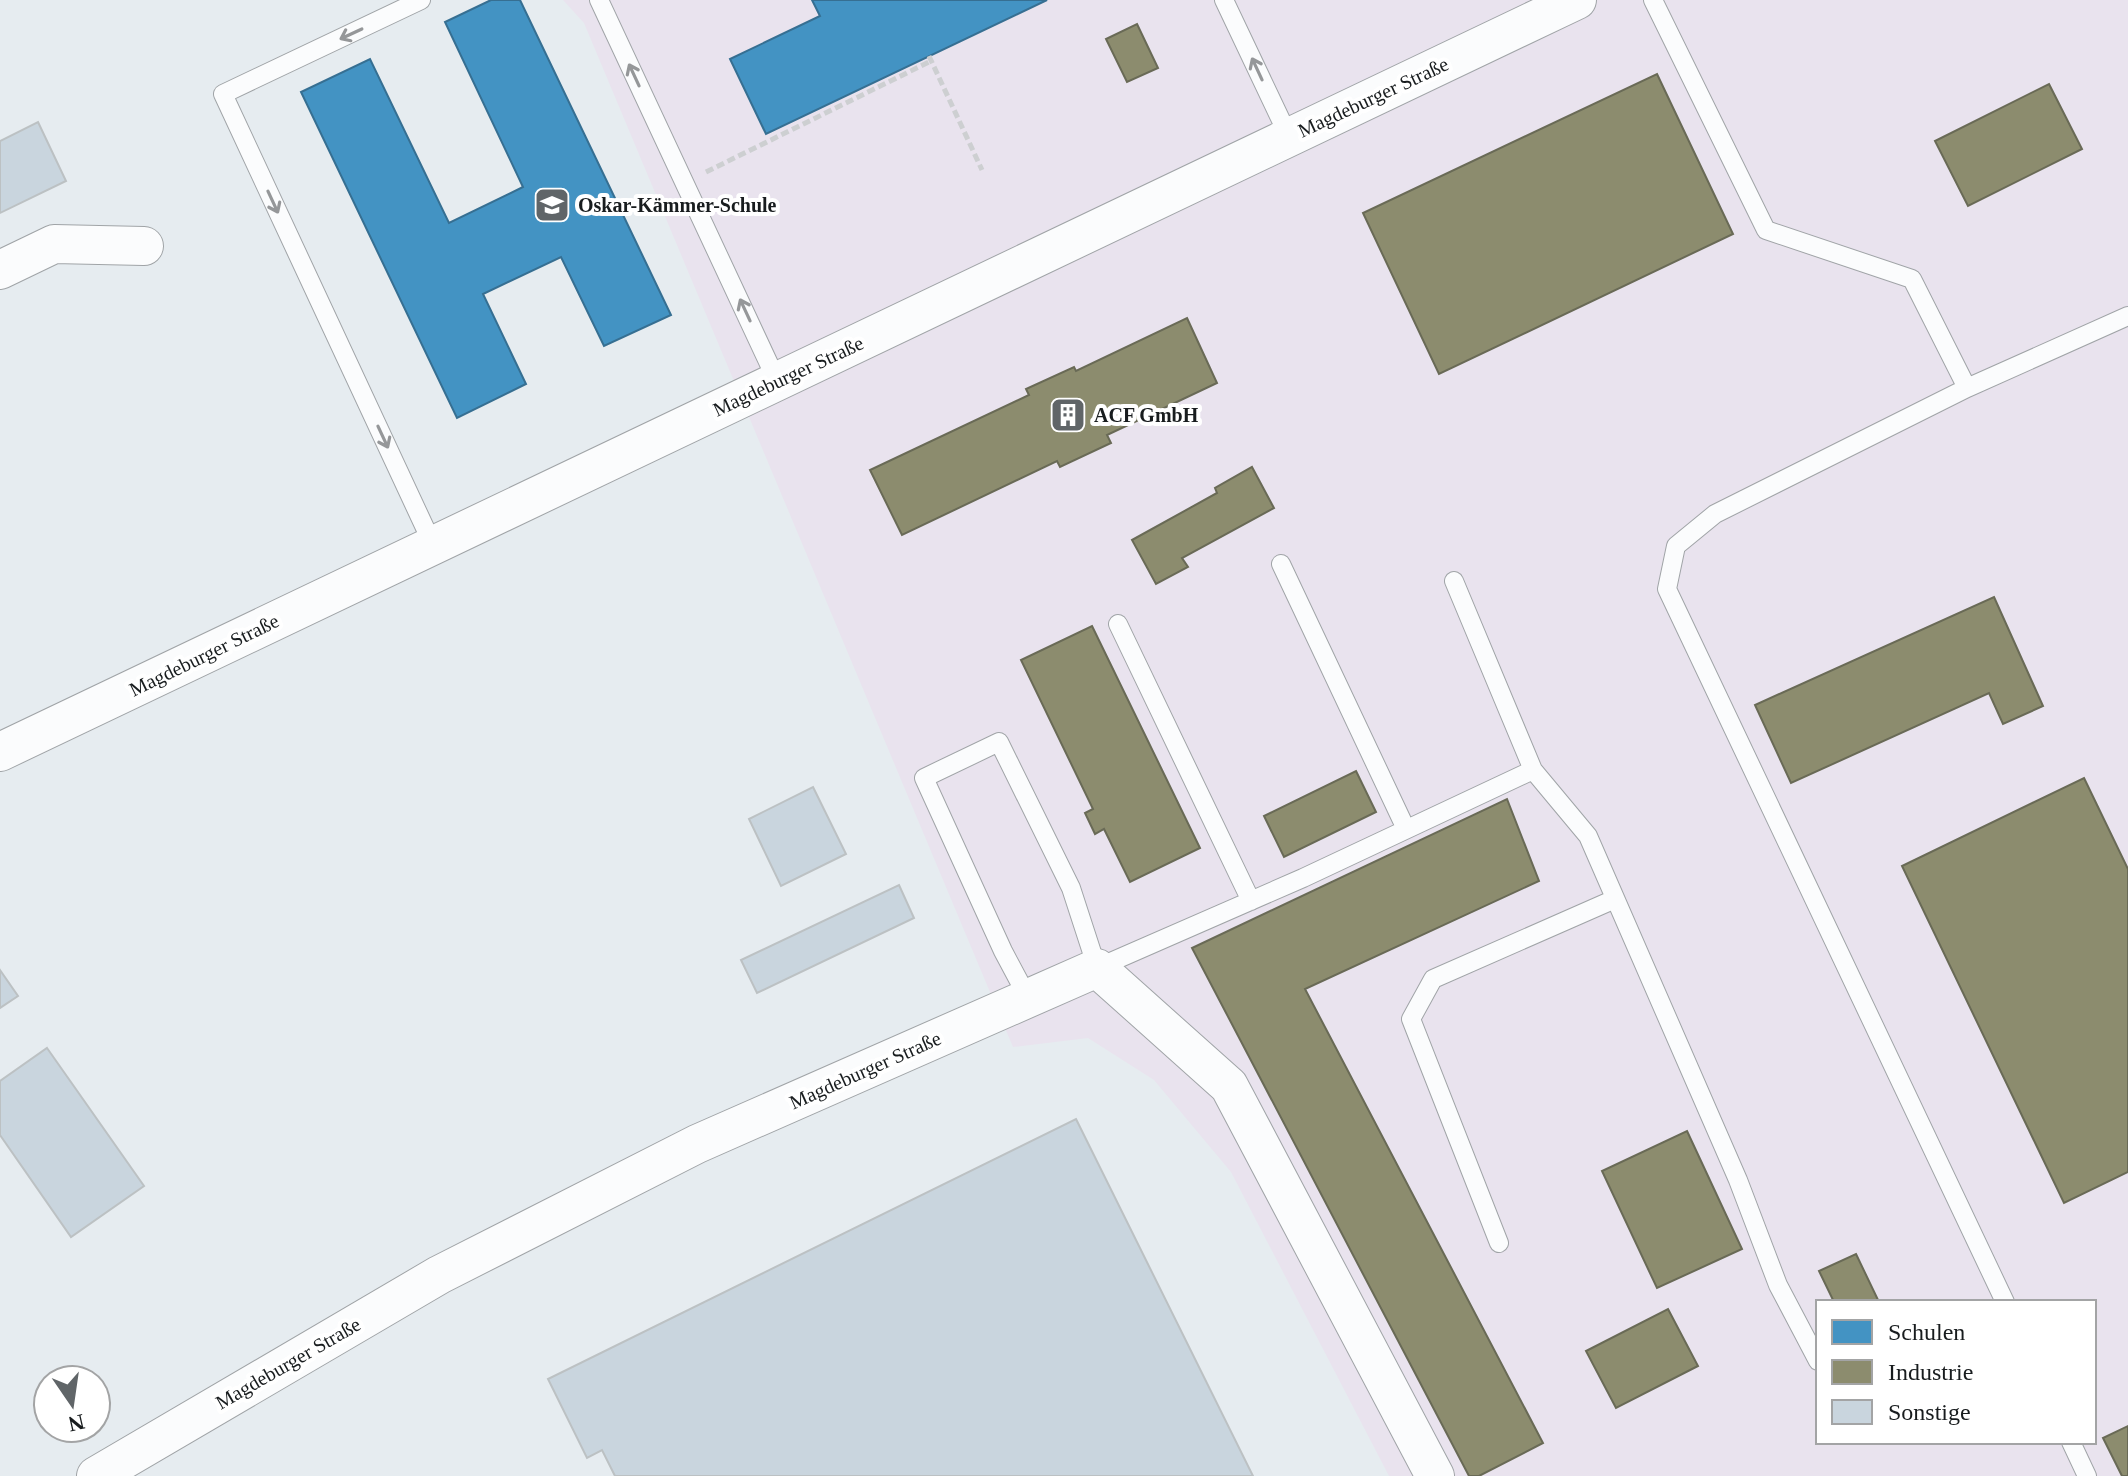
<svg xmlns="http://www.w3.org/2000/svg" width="2128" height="1476" font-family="'Times New Roman',serif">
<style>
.industrial{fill:#e9e3ee;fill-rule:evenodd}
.schools{fill:#4393c3;stroke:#366f92;stroke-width:2}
.industry{fill:#8c8c6e;stroke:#696a56;stroke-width:2}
.building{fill:#c9d5de;stroke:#bcc1c3;stroke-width:2}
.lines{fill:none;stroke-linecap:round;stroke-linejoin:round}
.service-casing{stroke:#a0a4a7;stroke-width:20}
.minor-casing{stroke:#a0a4a7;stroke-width:40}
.path{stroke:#cdcfd1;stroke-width:5;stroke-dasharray:8 4;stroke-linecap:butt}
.service{stroke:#fbfcfd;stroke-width:18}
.minor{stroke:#fbfcfd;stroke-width:38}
.oneway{stroke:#959799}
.labels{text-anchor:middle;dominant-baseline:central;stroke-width:8;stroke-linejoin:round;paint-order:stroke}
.street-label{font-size:20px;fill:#181c1e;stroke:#fff}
.poi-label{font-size:20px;font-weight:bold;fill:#181c1e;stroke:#fff;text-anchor:start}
</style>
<rect width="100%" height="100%" fill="#e6ecf0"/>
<path class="industrial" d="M563 0H2128V1476H1389L1231 1172 1154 1080 1088 1038 1013 1047 584 23ZM1818 1302H2094V1442H1818Z"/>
<path class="schools" d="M491 0H520L671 315 604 346 561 257 483 294 526 384 457 418 301 92 370 59 449 223 523 187 445 22Z
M812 0H1047L766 134 730 59 820 16Z"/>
<path class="industry" d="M1137 24 1158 68 1127 82 1106 39Z
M1657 74 1733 234 1439 374 1363 213Z
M2049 84 2082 149 1968 206 1935 141Z
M1187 318 1217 383 1107 435 1111 443 1060 467 1057 461 902 535 870 470 1029 395 1026 389 1074 367 1076 371Z
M1252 467 1274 508 1182 558 1188 567 1156 584 1132 540 1217 493 1215 488Z
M1994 597 2043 706 2003 724 1989 693 1791 783 1755 705Z
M1092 626 1200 848 1130 882 1104 829 1095 834 1085 813 1093 809 1021 660Z
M1356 771 1376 812 1284 857 1264 816Z
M2084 778 2128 869V1172L2064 1203 1902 866Z
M1507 799 1539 881 1305 989 1543 1443 1479 1476H1469L1192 948Z
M1687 1131 1742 1249 1657 1288 1602 1171Z
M1856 1254 1879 1302H1834L1819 1271Z
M1668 1309 1698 1366 1616 1408 1586 1351Z
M2128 1426V1476H2122L2103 1438Z"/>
<path class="building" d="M38 122 66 181 0 213V141Z
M813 787 846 854 781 886 749 819Z
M899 885 914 918 757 993 741 960Z
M0 970 18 996 0 1008Z
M47 1048 144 1186 71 1237 0 1135V1081Z
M1076 1119 1253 1476H615L602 1450 587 1458 548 1379Z"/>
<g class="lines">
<defs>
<path id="service" d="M421 0 223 94 433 545
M599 0 777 381
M1224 0 1289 137
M1653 0 1766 230 1912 279 1967 388 1715 514 1676 546 1667 589 2005 1302
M1967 388 2128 316
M1281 564 1406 829
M1454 581 1533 770
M1118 624 1251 901
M1028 998 1003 951 924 778 999 742 1071 888 1097 968 1303 878 1533 770 1588 836 1738 1180 1778 1285 1818 1361
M1499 1243 1411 1019 1433 979 1615 899
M2071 1442 2087 1476"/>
<path id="minor" d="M0 270 54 244 144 246
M0 752 1577 0
M96 1476 439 1275 697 1144 1097 968 1229 1086 1435 1476"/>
</defs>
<use href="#service" class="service-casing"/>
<use href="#minor" class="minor-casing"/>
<path class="path" d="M929 56 982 170
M706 172 931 61"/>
<use href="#service" class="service"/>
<use href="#minor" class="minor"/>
</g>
<defs><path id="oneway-shaft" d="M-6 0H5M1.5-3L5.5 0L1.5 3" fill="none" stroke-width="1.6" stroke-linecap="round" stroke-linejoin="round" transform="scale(2)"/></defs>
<g class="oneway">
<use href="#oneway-shaft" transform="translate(351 34) rotate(155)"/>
<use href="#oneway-shaft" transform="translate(1257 69) rotate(-115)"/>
<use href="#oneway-shaft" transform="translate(634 75) rotate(-115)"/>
<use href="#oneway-shaft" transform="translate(273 202) rotate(65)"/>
<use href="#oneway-shaft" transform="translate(745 310) rotate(-115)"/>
<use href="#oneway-shaft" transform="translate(383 437) rotate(65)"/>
</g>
<defs>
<symbol id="school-square" viewBox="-11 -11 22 22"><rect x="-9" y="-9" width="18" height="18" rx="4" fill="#606568" stroke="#fff"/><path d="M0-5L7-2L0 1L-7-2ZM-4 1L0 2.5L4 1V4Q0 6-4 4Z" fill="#fff"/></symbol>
<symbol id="building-square" viewBox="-11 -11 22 22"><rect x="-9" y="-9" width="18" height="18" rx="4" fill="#606568" stroke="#fff"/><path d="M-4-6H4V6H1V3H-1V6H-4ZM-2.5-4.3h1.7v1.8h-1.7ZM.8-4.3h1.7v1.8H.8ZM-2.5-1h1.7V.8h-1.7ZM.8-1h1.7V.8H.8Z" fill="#fff"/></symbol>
</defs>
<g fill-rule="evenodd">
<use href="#school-square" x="532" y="185" width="40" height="40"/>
<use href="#building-square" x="1048" y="395" width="40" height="40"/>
</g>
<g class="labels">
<g class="street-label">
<text transform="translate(1373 97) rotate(-25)">Magdeburger Straße</text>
<text transform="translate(788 376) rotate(-25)">Magdeburger Straße</text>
<text transform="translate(204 655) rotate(-26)">Magdeburger Straße</text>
<text transform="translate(865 1070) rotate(-24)">Magdeburger Straße</text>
<text transform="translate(288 1363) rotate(-30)">Magdeburger Straße</text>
</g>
<g class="poi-label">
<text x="578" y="205">Oskar-Kämmer-Schule</text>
<text x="1094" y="415">ACF GmbH</text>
</g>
</g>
<rect x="1816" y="1300" width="280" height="144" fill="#ffffff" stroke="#a3a4a5" stroke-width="2"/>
<rect x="1832" y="1320" width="40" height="24" fill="#4393c3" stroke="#a3a4a5" stroke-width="2"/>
<text x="1888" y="1340" font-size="24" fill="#181c1e">Schulen</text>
<rect x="1832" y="1360" width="40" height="24" fill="#8c8c6e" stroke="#a3a4a5" stroke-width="2"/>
<text x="1888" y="1380" font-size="24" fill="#181c1e">Industrie</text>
<rect x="1832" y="1400" width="40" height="24" fill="#c9d5de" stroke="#a3a4a5" stroke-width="2"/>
<text x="1888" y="1420" font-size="24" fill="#181c1e">Sonstige</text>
<g transform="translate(72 1404) rotate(167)"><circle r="38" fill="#ffffff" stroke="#a3a4a5" stroke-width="2"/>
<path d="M0-6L14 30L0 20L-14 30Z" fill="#606568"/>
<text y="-12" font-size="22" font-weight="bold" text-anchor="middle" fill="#181c1e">N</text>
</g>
</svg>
